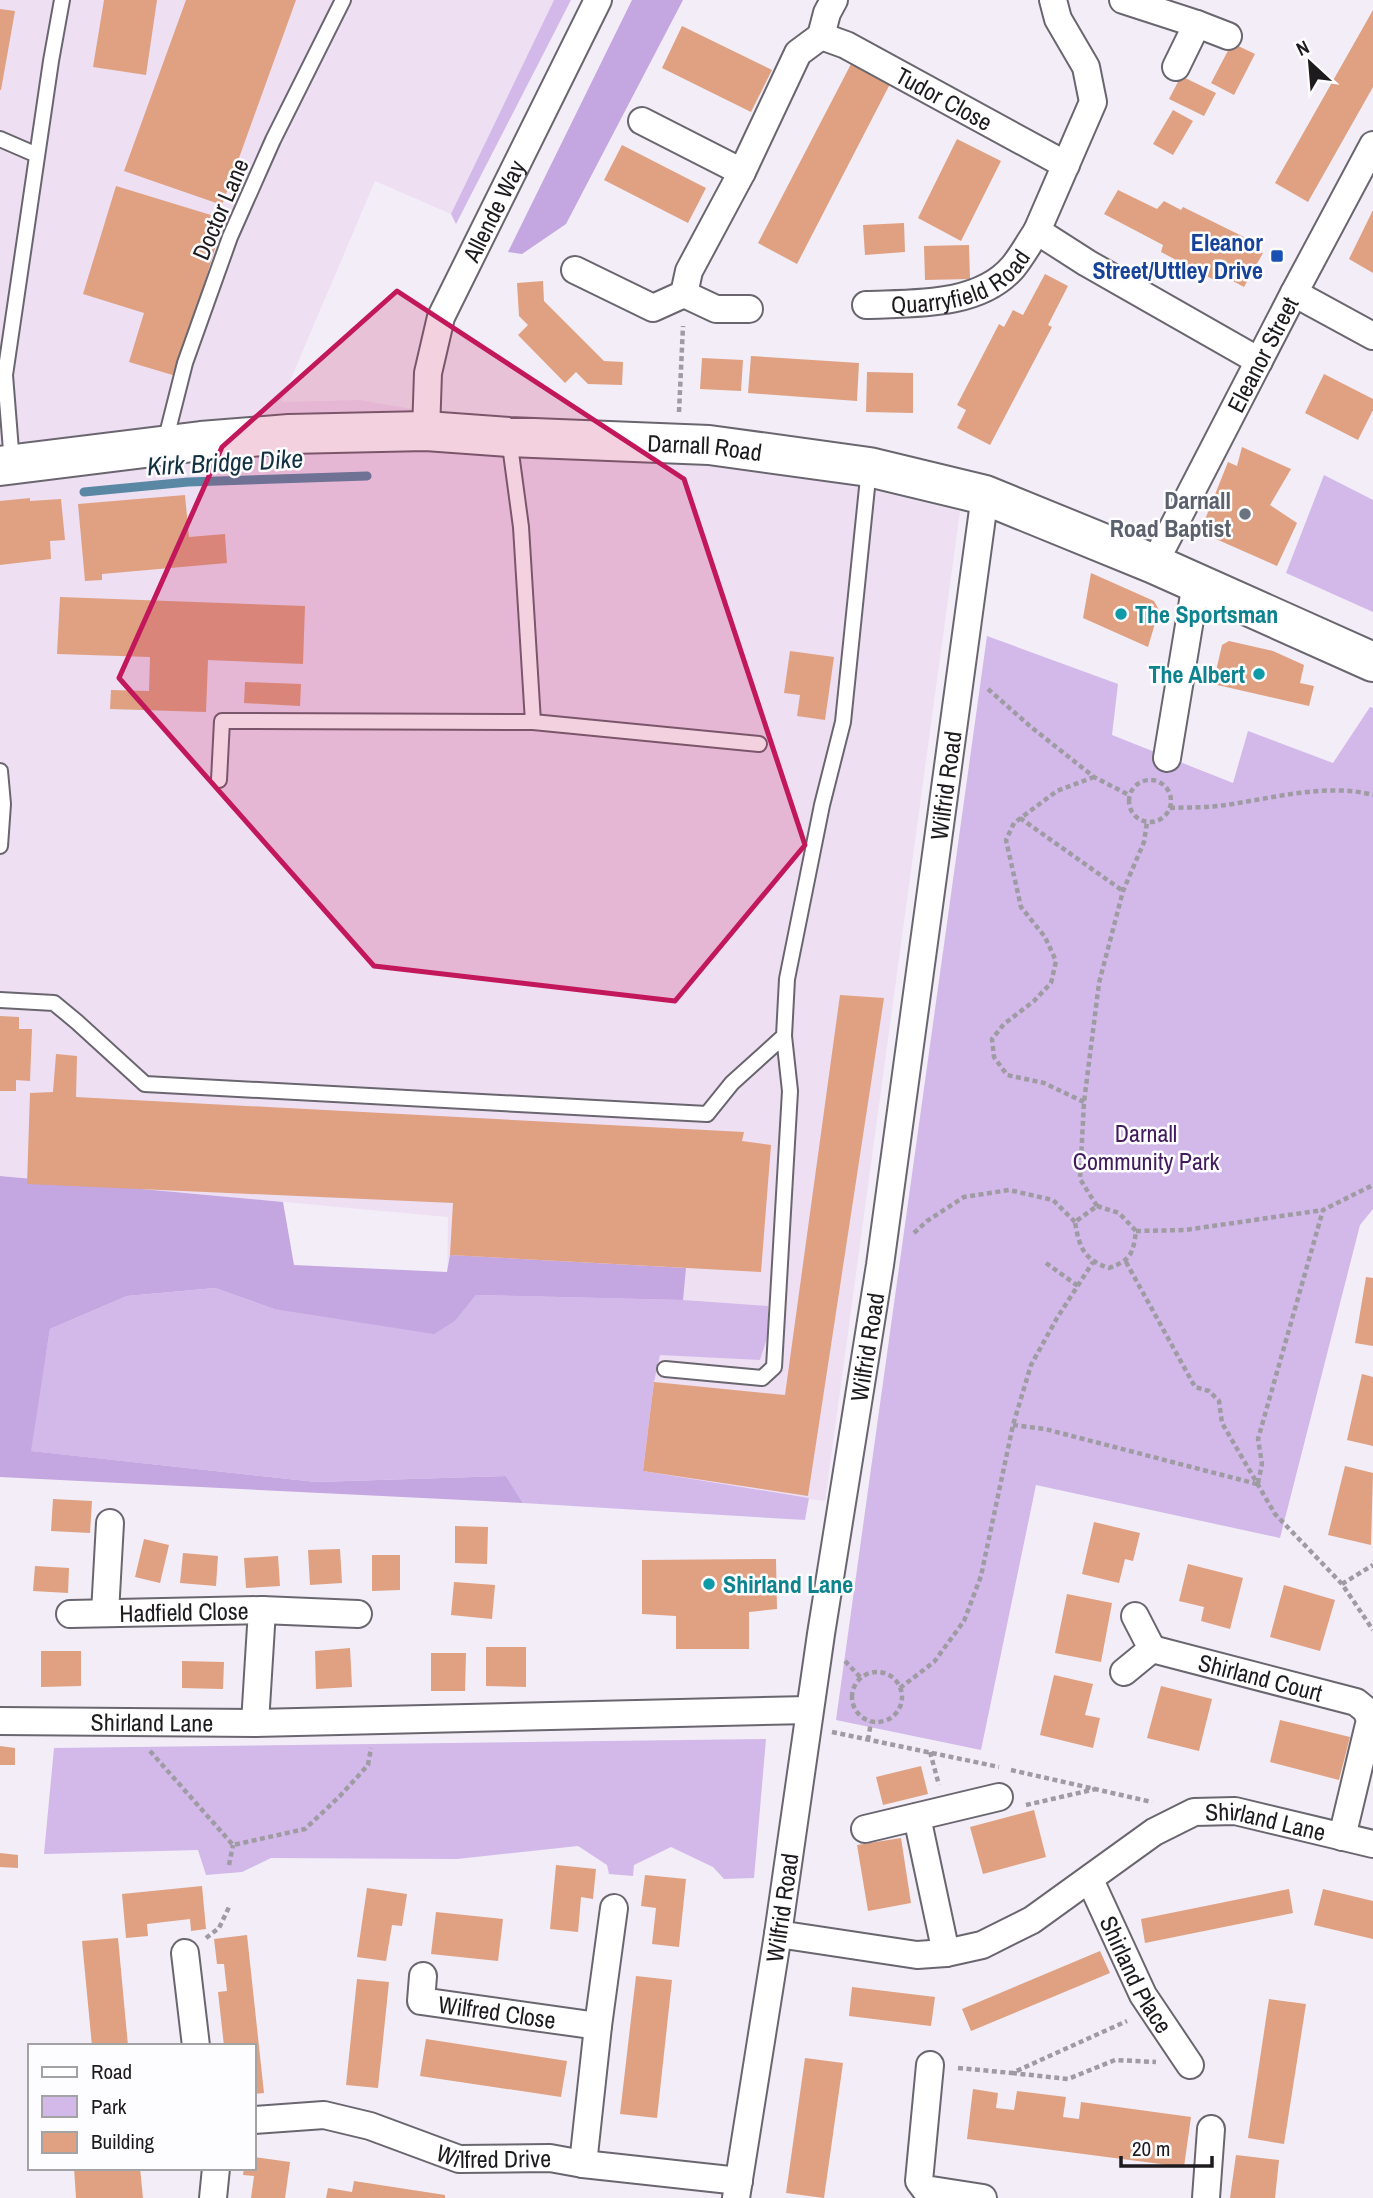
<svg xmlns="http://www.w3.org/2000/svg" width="1373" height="2198" font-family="'Archivo Narrow',sans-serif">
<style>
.industrial{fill:#eedff3}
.green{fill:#d2b9ea}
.forest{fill:#c4a6e0}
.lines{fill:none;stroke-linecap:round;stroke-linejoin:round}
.stream{stroke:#5a88a4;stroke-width:9}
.building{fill:#dfa181}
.service-casing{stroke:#6a666f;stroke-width:18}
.minor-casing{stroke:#6a666f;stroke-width:30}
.secondary-casing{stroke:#6a666f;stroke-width:42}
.path{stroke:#9f9ba2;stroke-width:4.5;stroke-dasharray:5 3.5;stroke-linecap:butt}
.service{stroke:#fff;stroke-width:14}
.minor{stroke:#fff;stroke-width:26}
.secondary{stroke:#fff;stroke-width:38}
.marked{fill:#c2185b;fill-opacity:0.2;stroke:#c2185b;stroke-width:5;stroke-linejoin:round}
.transit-dot{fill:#1a4fb4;stroke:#fdfcfe;stroke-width:2.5}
.worship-dot{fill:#6b7280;stroke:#fdfcfe;stroke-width:2.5}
.culture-dot{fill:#0f9aa8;stroke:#fdfcfe;stroke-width:2.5}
.labels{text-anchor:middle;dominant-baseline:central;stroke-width:5;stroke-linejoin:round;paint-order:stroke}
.street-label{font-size:24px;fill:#1d1b1e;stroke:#fdfcfe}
.transit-label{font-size:24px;font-weight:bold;fill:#164399;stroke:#fdfcfe;text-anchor:end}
.worship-label{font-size:24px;font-weight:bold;fill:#5b616d;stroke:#fdfcfe;text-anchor:end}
.culture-label{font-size:24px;font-weight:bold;fill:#0d838f;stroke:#fdfcfe;text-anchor:start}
.park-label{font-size:24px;fill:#421b5e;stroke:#fdfcfe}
.water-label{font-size:26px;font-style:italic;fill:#113040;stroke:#fdfcfe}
</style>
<rect width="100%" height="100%" fill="#f2edf7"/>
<path class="industrial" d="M0 0H554L451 214 375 181 281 402 360 400 848 484 960 511 825 1501 445 1450 448 1217 0 1176Z"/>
<path class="green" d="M554 0H571L456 224 451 214Z
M1324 475 1373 500V612L1286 573Z
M987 636 1118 684 1112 735 1233 783 1248 731 1333 763 1370 707 1373 708V1209L1360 1225 1280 1538 1036 1485 981 1750 836 1720Z
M215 1288 274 1309 456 1320 476 1295 683 1300 768 1306V1335L760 1360 660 1355 654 1382 643 1471 809 1498 805 1520 523 1503 506 1476 316 1482 30 1451 50 1329 127 1296Z
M766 1739 754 1878 724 1879 713 1867 671 1847 634 1865 633 1876 609 1874 607 1865 578 1846 457 1859 271 1858 242 1872 206 1875 198 1850 44 1854 54 1748Z"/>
<path class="forest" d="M632 0H683L566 224 522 254 508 252Z
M0 1176 283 1202 294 1265 447 1272 450 1255 686 1268 683 1300 476 1295 456 1320 434 1334 274 1309 215 1288 127 1296 50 1329 31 1451 316 1482 506 1476 523 1503 0 1477Z"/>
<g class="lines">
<path class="stream" d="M84 492 188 482 367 476"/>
</g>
<path class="building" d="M104 0H157L146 75 93 67Z
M186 0H296L222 205 124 171Z
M0 9 15 11 1 90H0Z
M1373 10V87L1308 202 1275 183Z
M682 26 772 70 751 112 662 68Z
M1232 43 1255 54 1234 95 1211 83Z
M851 64 890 84 797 264 758 243Z
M1181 76 1216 93 1204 116 1169 99Z
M1173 110 1193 121 1173 155 1153 144Z
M957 139 1001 161 961 241 918 218Z
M622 145 706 188 688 223 604 180Z
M116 186 224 219 176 376 129 362 144 313 83 294Z
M1118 190 1157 209 1164 201 1181 210 1183 207 1244 237 1241 241 1263 253 1244 287 1222 275 1218 282 1161 252 1163 245 1104 214Z
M1373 210V273L1349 259Z
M904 223 905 252 865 255 863 225Z
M969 245 970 279 925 280 924 246Z
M1045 274 1068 286 1048 325 1052 327 990 445 957 428 966 410 957 405 999 324 1004 327 1013 310 1023 315Z
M543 281 544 301 604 361 623 362 622 385 588 384 576 372 565 383 518 335 528 325 519 316 517 283Z
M751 356 859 363 857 401 748 393Z
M702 358 743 360 741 391 700 389Z
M867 372 913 373V413L866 412Z
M1324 374 1373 399V410L1358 440 1305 413Z
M1242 447 1291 469 1270 505 1297 523 1277 566 1200 532 1228 462 1237 466Z
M185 495 189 537 225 534 227 563 102 574V580L85 581 78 504Z
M30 498V501L61 499 65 540 50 541 51 559 0 565V501Z
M1091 573 1154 601 1159 610 1148 647 1083 618Z
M60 597 305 606 303 664 208 660 206 712 110 709 111 690 149 691 150 657 57 654Z
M1229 641 1273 651 1304 665 1300 683 1314 686 1309 706 1213 684 1222 645Z
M790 651 834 657 825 720 797 716 800 695 784 693Z
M245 682 301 684 300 706 244 703Z
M840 995 884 998 808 1496 643 1471 654 1382 785 1395Z
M0 1016 19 1017V1029H32L30 1081 16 1080V1091H0Z
M56 1054 77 1056 76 1097 744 1132 742 1141 771 1145 761 1272 450 1255 453 1203 27 1184 30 1093 53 1092Z
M1366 1277 1373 1278V1346L1355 1343Z
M1362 1374 1373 1377V1446L1347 1440Z
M1345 1466 1373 1473 1371 1545 1328 1535Z
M53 1499 92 1501 90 1533 51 1531Z
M1094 1522 1140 1533 1133 1561 1125 1559 1119 1583 1082 1574Z
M455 1526 488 1527 487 1564 455 1563Z
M144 1539 169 1545 160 1583 135 1577Z
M340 1549 342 1583 310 1585 308 1550Z
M183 1553 218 1556 216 1586 180 1583Z
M372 1555H400V1590L372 1591Z
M278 1556 280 1586 246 1588 244 1558Z
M776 1559 777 1609 749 1612V1649H676V1616L642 1614V1560Z
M1188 1564 1243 1578 1230 1629 1201 1621 1204 1607 1179 1601Z
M35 1566 69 1568 68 1593 33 1591Z
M454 1582 495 1585 492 1619 451 1615Z
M1284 1585 1335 1600 1320 1651 1270 1637Z
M1067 1594 1112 1603 1101 1662 1055 1653Z
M486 1647H526V1687L486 1686Z
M350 1648 352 1687 316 1689 315 1651Z
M41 1651H81V1686L41 1687Z
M431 1653H466L465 1691H431Z
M182 1661 224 1662 223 1689 182 1688Z
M1054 1675 1093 1684 1085 1715 1100 1718 1093 1748 1040 1735Z
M1161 1686 1212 1699 1199 1751 1147 1738Z
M1280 1720 1350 1737 1339 1780 1270 1762Z
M0 1746 15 1748V1765H0Z
M921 1766 928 1794 883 1805 876 1777Z
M1034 1810 1046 1857 983 1874 970 1827Z
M901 1838 911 1903 868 1911 857 1845Z
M0 1853 18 1855V1868L0 1867Z
M556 1865 596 1869 593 1899 581 1897 578 1932 550 1929Z
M645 1875 686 1879 679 1947 652 1944 656 1908 641 1906Z
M202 1886 206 1929 191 1931 190 1919 147 1924 148 1936 126 1938 122 1894Z
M367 1888 407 1894 402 1926 392 1925 386 1961 357 1957Z
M1289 1889 1293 1913 1145 1943 1141 1919Z
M1323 1889 1373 1901V1939L1314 1925Z
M436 1912 503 1919 498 1961 431 1954Z
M247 1935 264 2093 254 2094V2046H224L218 1992 227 1991 224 1964H217L214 1939Z
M118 1938 128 2046H92L82 1941Z
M1100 1951 1110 1973 971 2031 962 2009Z
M636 1976 672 1980 657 2118 620 2114Z
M357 1979 389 1982 378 2088 346 2085Z
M852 1987 935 1997 931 2026 849 2016Z
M1269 1999 1306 2004 1284 2144 1248 2138Z
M426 2039 567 2061 561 2097 420 2076Z
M805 2058 843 2063 824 2198 786 2193Z
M973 2089 998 2093 996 2108 1014 2110 1017 2091 1066 2097 1063 2117 1079 2119 1081 2102 1191 2117 1184 2167 967 2139Z
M1236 2155 1279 2160 1275 2198H1230Z
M254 2157 290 2162 285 2198H251L254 2176 243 2175 244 2168H254Z
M74 2168H140L143 2198H76Z
M354 2181 445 2195V2198H326L328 2188 352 2192Z"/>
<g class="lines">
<defs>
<path id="service" d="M0 139 37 155
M509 438 521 527 533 722 759 744
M165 442 185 363 230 237 273 140 343 0
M12 463 5 375 51 61 62 0
M0 771 3 804 0 846
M219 780 222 721 533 722
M0 1000 54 1003 77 1022 145 1084 707 1114 732 1083 784 1036
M665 1369 762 1378 774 1367 790 1091 784 1036 787 979 822 805 843 722 869 468"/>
<g id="minor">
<path d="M1053 0 1058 19 1086 67 1093 102 1037 231 1087 263 1259 361"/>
<path d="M1123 0 1197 24 1176 67"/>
<path d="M1197 24 1228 36"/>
<path d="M821 36 827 13 834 0"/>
<path d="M642 121 742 172"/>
<path id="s1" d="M575 270 653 308 684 294 689 271 742 172 798 53 821 36 846 45 1066 165"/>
<path d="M1294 293 1373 336"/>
<path d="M684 294 716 309H749"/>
<path id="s2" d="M866 305C913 303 979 307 1013 267 1022 256 1029 243 1037 231"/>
<path id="s3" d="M426 431 428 373 441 317 598 0"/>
<path id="s4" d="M1154 564 1294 293 1373 145"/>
<path d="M1167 758 1196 583"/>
<path d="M105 1613 110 1523"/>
<path id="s5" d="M70 1614 262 1610 358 1614"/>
<path id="s6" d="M1152 1649 1356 1702 1366 1710 1370 1720 1342 1837"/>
<path d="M1124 1672 1152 1649 1135 1616"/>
<path id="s7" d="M0 1721 255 1723 809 1710"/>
<path d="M255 1723 262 1610"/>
<path d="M917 1817 946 1953"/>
<path d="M865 1829 999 1797"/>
<path id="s8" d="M1090 1880 1143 1995 1190 2065"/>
<path id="s9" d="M778 1934 917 1955 946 1953 982 1945 1032 1920 1154 1832 1194 1812 1235 1811 1373 1844"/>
<path d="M185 1953 196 2046"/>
<path id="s10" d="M423 1976 421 2001 598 2026"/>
<path d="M930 2065 919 2181 925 2189 983 2198"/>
<path id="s11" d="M254 2120 324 2115 370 2126 459 2159 550 2158 583 2164 739 2181"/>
<path d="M583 2164 598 2026 614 1908"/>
<path d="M213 2198 216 2168"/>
<path id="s12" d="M736 2198 778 1934 821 1634 880 1265 985 495"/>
<path d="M1206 2198 1211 2129"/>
</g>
<g id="secondary">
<path id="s13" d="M0 466 201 441 289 434 426 431 509 437 709 445 869 467 985 495 1154 564 1373 662"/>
</g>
</defs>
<use href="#service" class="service-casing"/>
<use href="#minor" class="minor-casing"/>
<use href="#secondary" class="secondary-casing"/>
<path class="path" d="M679 412 683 326
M988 689 1031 727 1094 777 1129 795
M1129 801a21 21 0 1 1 42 0a21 21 0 1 1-42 0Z
M1170 808C1186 807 1202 808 1218 806 1267 800 1325 782 1373 795
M1020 818 1123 891
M1084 1102 1044 1083 1007 1075 994 1057 992 1039 1004 1024 1034 1001 1051 983 1056 961 1045 937 1021 907 1006 840 1014 823 1057 791 1094 777
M1097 1206 1080 1179 1084 1102 1099 983 1123 891 1144 842 1147 822
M1097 1206 1119 1213 1136 1231C1133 1254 1131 1260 1109 1268 1084 1260 1079 1247 1075 1222Z
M1136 1231 1185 1230 1323 1210
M914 1233 927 1221 964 1197 1009 1190 1053 1200 1075 1222
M1126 1262 1195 1387 1209 1391 1219 1401 1222 1423 1275 1514 1342 1584 1373 1630
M1046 1263 1078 1286
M1013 1425 1045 1429 1257 1484
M1258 1483 1262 1464 1258 1439 1323 1210 1373 1185
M1342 1584 1373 1565
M845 1661 861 1678
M852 1697a25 25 0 1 1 50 0a25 25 0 1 1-50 0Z
M900 1688 934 1662 964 1621 981 1576 1013 1425 1031 1365 1057 1318 1093 1262
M832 1732 999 1767
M868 1740 871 1722
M150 1751 233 1845 305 1829 340 1796 368 1765 371 1748
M930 1752 939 1785
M1011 1770 1152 1802
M1026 1805 1096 1789
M229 1865 233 1845
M206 1938 219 1928 230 1905
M958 2068 1012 2073 1127 2021
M1012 2073 1068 2079 1115 2060 1156 2062"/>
<use href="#service" class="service"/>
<use href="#minor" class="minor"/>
<use href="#secondary" class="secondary"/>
</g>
<path class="marked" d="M397 291 684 479 805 845 675 1001 374 966 119 678 222 447Z"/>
<rect class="transit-dot" x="1270" y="249" width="14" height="14" rx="3.5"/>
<circle class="worship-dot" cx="1245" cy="514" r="7"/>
<g class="culture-dot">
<circle cx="1121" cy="614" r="7"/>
<circle cx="1259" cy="674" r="7"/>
<circle cx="709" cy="1584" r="7"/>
</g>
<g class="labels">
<g class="street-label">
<text stroke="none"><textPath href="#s1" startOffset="555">Tudor Close</textPath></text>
<text transform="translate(220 209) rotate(-67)">Doctor Lane</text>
<text stroke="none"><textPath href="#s3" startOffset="234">Allende Way</textPath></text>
<text stroke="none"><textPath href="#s2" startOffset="100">Quarryfield Road</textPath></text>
<text stroke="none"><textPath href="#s4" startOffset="236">Eleanor Street</textPath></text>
<text stroke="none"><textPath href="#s13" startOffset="707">Darnall Road</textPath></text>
<text stroke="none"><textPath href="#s12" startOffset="1428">Wilfrid Road</textPath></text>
<text stroke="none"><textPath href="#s12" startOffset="861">Wilfrid Road</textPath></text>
<text stroke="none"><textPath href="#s5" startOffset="114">Hadfield Close</textPath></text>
<text stroke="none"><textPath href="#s6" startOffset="112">Shirland Court</textPath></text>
<text stroke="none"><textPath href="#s7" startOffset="152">Shirland Lane</textPath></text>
<text stroke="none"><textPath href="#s9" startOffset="530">Shirland Lane</textPath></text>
<text stroke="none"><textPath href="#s12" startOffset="294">Wilfrid Road</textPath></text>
<text stroke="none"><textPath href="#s8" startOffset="105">Shirland Place</textPath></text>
<text stroke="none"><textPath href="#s10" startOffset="102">Wilfred Close</textPath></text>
<text stroke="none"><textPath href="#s11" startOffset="247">Wilfred Drive</textPath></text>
</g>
<g class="transit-label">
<text x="1263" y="242">Eleanor<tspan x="1263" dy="28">Street/Uttley Drive</tspan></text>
</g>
<g class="worship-label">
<text x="1231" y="500">Darnall<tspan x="1231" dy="28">Road Baptist</tspan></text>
</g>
<g class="culture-label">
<text x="1135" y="614">The Sportsman</text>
<text x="1245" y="674" text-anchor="end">The Albert</text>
<text x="723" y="1584">Shirland Lane</text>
</g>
<g class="park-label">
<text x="1146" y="1133">Darnall<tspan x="1146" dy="28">Community Park</tspan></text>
</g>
<g class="water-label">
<text transform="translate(225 462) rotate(-3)">Kirk Bridge Dike</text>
</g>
</g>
<rect x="28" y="2044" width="228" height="126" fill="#fdfcfe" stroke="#a3a2a4" stroke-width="2"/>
<rect x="42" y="2067" width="35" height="10" fill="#ffffff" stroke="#a3a2a4" stroke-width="2"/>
<text x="91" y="2079" font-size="21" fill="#1d1b1e">Road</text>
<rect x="42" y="2096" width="35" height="21" fill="#d2b9ea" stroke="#a3a2a4" stroke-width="2"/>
<text x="91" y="2114" font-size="21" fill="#1d1b1e">Park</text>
<rect x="42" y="2132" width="35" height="21" fill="#dfa181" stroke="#a3a2a4" stroke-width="2"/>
<text x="91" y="2149" font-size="21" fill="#1d1b1e">Building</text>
<g transform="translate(1310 63) rotate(334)" stroke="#fdfcfe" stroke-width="5" paint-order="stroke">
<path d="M0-5L12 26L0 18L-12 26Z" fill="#1d1b1e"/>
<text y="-10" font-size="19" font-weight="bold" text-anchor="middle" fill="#1d1b1e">N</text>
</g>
<path d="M1121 2156v10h91v-10" fill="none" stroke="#1d1b1e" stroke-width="3.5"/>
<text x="1132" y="2156" font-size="21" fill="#1d1b1e" stroke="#fdfcfe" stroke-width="5" paint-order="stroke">20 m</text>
</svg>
